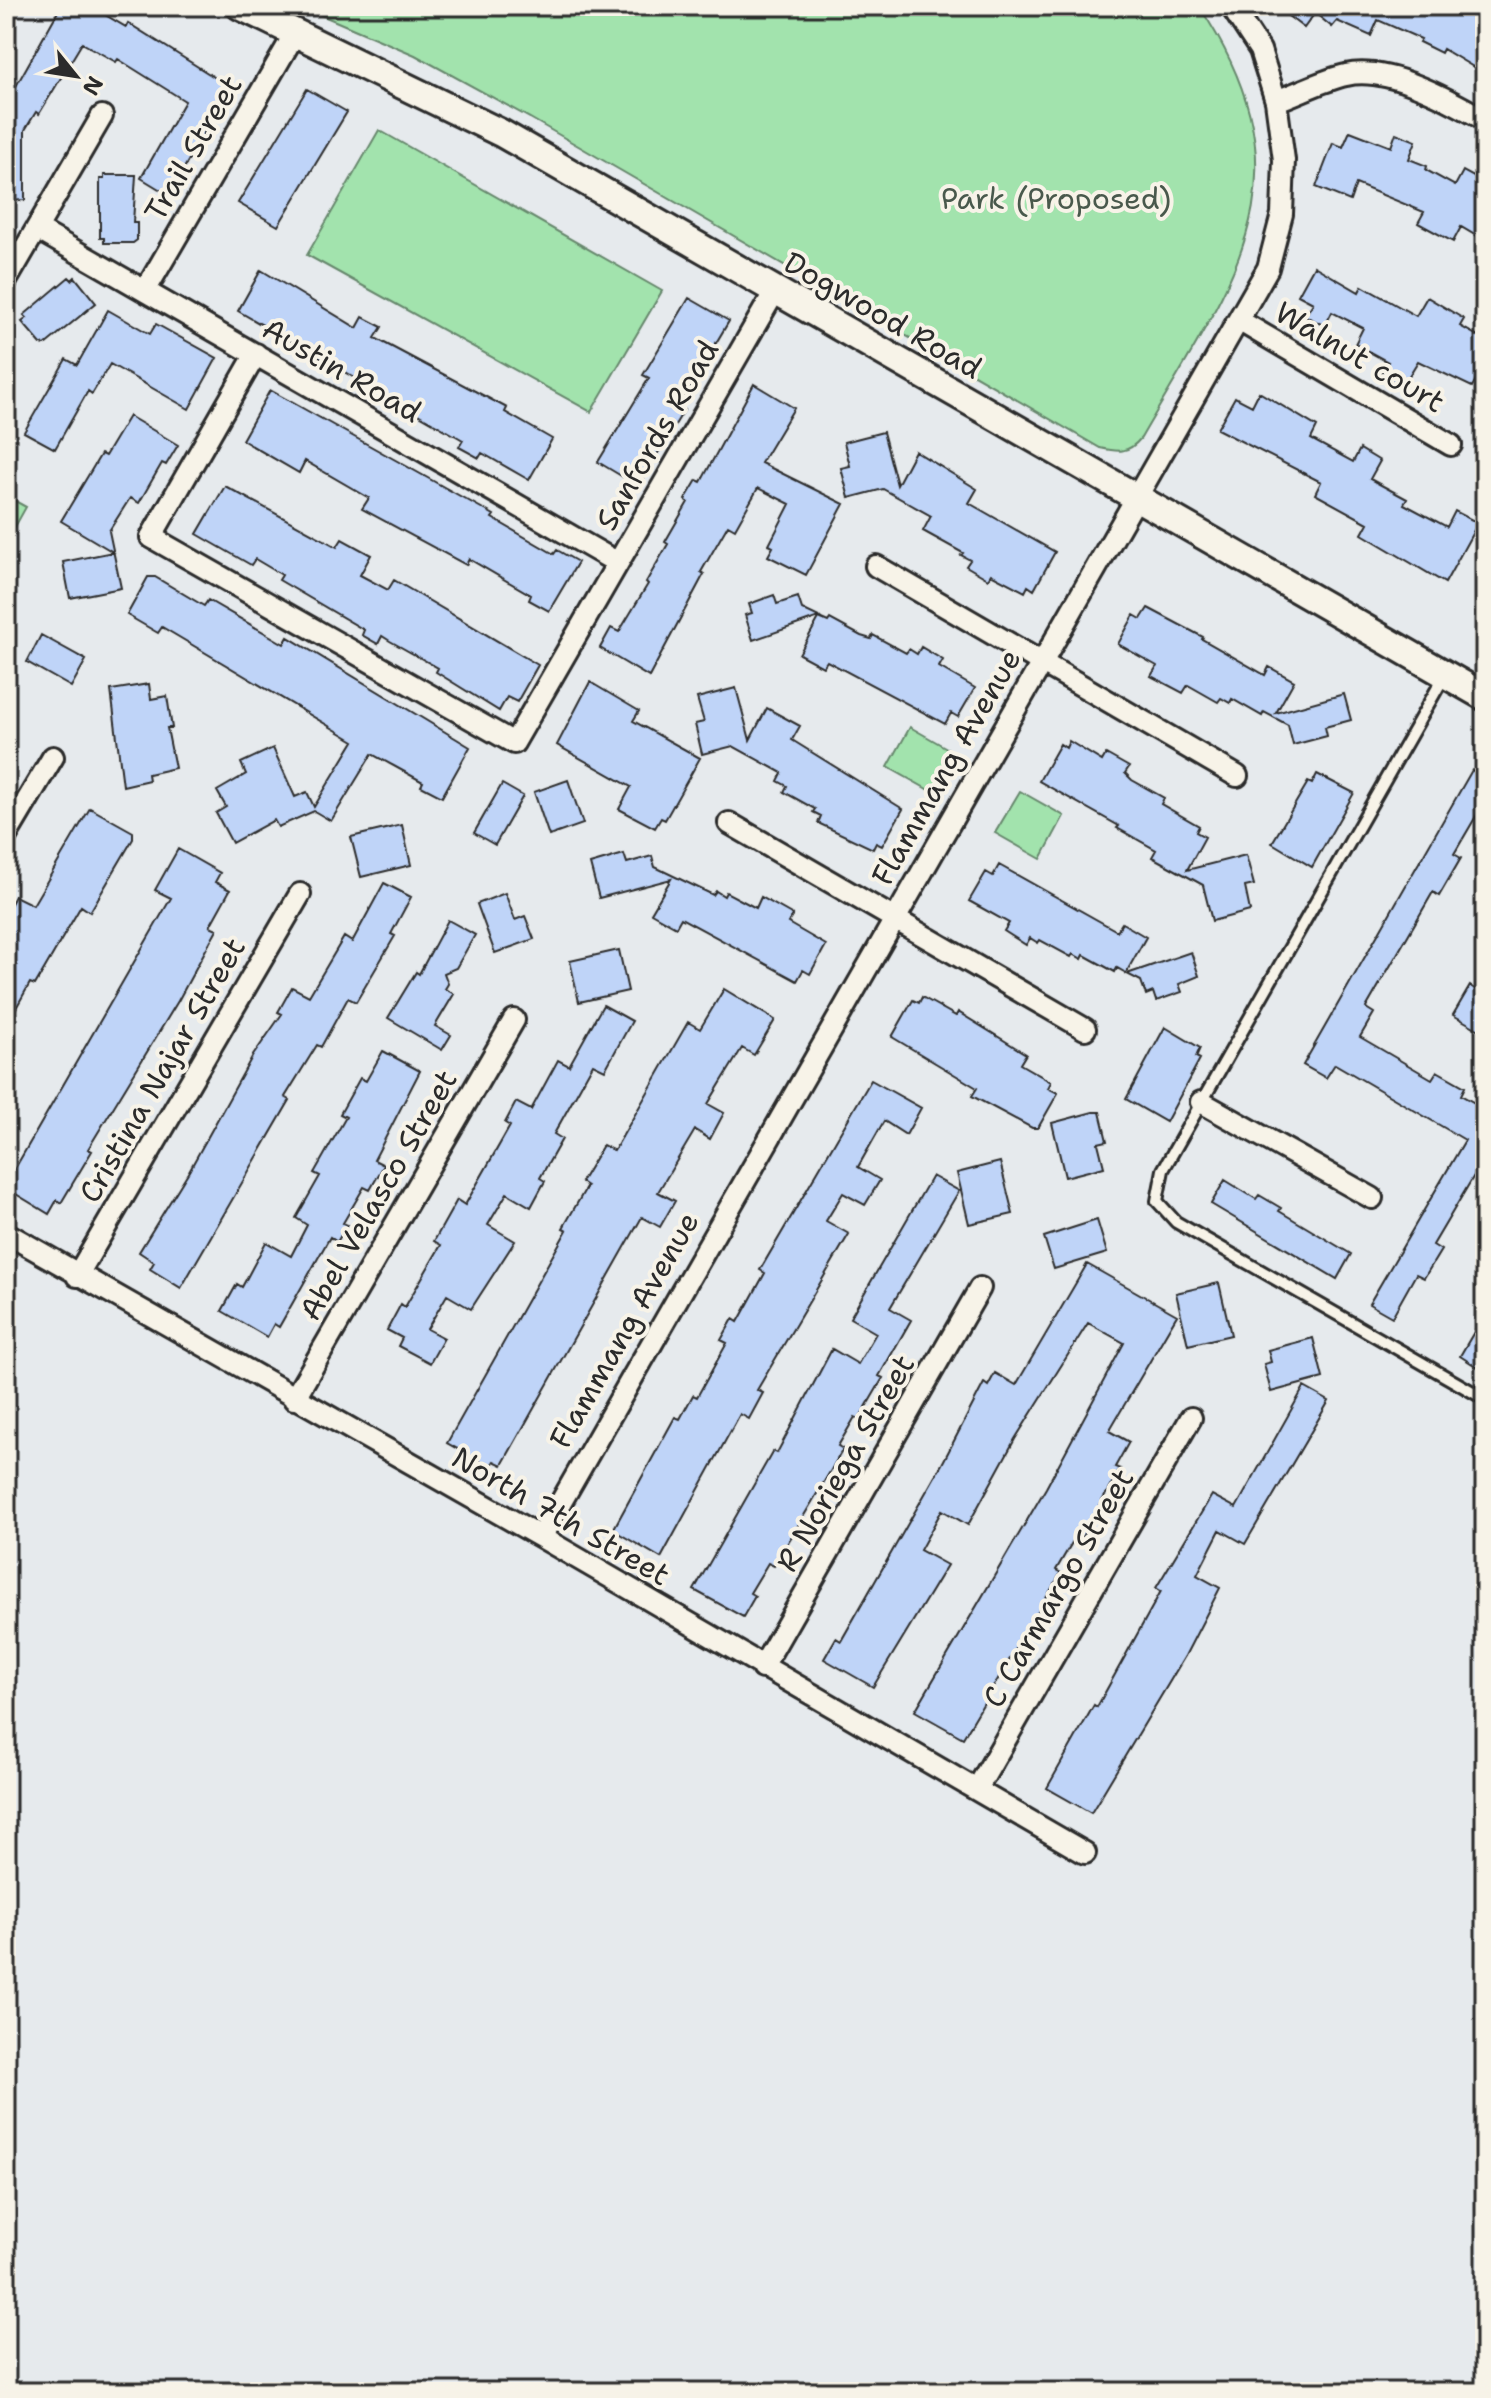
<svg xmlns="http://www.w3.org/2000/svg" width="1491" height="2398" font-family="'Shantell Sans',sans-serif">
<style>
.green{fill:#a2e3ad;stroke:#66876c;stroke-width:2}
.building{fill:#bfd4f8;stroke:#2b2b2b;stroke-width:2}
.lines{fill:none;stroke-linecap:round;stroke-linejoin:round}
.service-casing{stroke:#2b2b2b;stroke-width:16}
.minor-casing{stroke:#2b2b2b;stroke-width:26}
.tertiary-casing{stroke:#2b2b2b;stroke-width:32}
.service{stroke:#f7f3e8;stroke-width:10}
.minor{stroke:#f7f3e8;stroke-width:20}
.tertiary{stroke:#f7f3e8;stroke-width:26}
.labels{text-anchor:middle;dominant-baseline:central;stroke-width:8;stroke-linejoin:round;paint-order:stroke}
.street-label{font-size:30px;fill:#2b2b2b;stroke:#f7f3e8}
.park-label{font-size:30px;fill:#49594c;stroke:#f7f3e8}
</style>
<rect width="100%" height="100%" fill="#e6eaed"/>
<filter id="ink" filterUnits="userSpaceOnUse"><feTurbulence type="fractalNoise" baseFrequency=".0125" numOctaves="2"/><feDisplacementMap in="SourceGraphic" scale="16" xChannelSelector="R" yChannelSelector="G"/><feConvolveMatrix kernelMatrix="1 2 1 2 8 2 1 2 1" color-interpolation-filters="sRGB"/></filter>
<g filter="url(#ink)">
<path class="green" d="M300 6H1199C1316 182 1232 280 1141 438 1128 454 1118 452 1100 448L530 118 415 55Z
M379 130 662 291 591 412 307 255Z
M6 496 26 507 6 543Z
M910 727 959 755 936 794 888 767Z
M1020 791 1064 816 1041 859 995 833Z"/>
<path class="building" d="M61 6H90L126 27 128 23 230 87 179 177 183 179 174 194 169 195 141 178 185 101 118 59 116 62 82 43 39 114 36 112 25 130V200L6 201V104Z
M1275 6H1485V63L1480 71 1443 49 1441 53 1419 42 1421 39 1378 20 1371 36 1337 21 1332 27 1315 13 1304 28Z
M307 89 347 112 278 226 238 203Z
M1350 131 1391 147 1396 133 1416 141 1409 159 1427 166 1426 170 1455 186 1463 171 1485 183V241L1461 227 1453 242 1418 223 1424 212 1356 184 1350 201 1316 187 1333 143 1343 147Z
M104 175H136L133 223H137V240L133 243H104V238H100V179H104Z
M1314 266 1359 292 1362 286 1416 316 1427 297 1464 319 1460 326 1485 340V363L1472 387 1418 361 1402 387 1381 374 1388 362 1355 344 1363 328 1332 312 1325 326 1305 316 1313 303 1298 295Z
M261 270 357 328 363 317 382 327 375 338 507 408 505 412 552 439 529 480 482 453 479 458 459 447 463 440 238 311Z
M69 277 72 280 75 277 96 303 45 345 41 344 22 322 27 318 24 315Z
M689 298 729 321 678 407 684 410 638 486 598 462 649 378 643 375Z
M108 310 150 334 156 324 217 358 189 409 110 364 92 394 88 391 55 449 24 432 66 359 77 365Z
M754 384 794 408 761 463 844 504 806 575 768 556 773 547 769 545 790 504 758 488 735 529 728 525 701 572 704 574 649 677 600 648 611 628 619 632 648 584 646 582 668 544 665 542 688 502 685 500 697 480 701 482Z
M270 390 494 515 492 518 554 554 557 550 578 562 549 611 529 600 531 595 469 559 466 565 362 509 369 498 305 461 299 473 242 440Z
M1259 392 1317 427 1311 439 1353 462 1360 449 1380 461 1370 479 1407 499 1404 504 1447 527 1455 511 1478 523 1445 583 1362 534 1368 523 1315 494 1321 482 1217 429 1235 397 1252 406Z
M129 416 178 445 166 465 162 463 139 503 130 498 109 531 121 588 70 598 63 562 113 552 61 521 101 454 105 456Z
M883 432 897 485 915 451 977 489 969 503 1055 552 1034 590 1028 586 1025 592 991 574 988 579 966 566 970 560 961 555 963 553 923 531 931 516 883 489 849 498 841 468 850 466 844 442Z
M225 486 337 547 342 539 371 555 360 575 388 590 394 580 538 665 517 702 507 697 499 711 436 672 438 668 390 641 382 636 378 644 362 635 364 630 279 580 282 575 255 559 251 565 197 534Z
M148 577H155L204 606 208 600 284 644 288 637 470 747 442 797 421 786 423 782 372 754 331 821 314 811 278 827 274 820 232 843 216 813 226 807 217 791 246 774 241 763 273 748 295 797 307 792 314 807 354 741 162 627 158 633 127 615Z
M774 595 777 604 798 597 802 609 819 617 753 640 745 615 752 613 749 604Z
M1148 608 1203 637 1202 639 1265 675 1269 667 1294 681 1276 713 1344 694 1351 720 1325 727 1327 736 1293 745 1288 725 1264 712 1262 716 1232 699 1230 703 1221 698 1218 702 1188 685 1183 693 1151 676 1157 666 1118 644 1134 615 1141 619Z
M819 618 828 622 830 619 861 636 871 639 873 635 906 653 909 649 917 654 921 647 943 660 939 667 975 688 958 717 951 713 945 724 827 661 823 667 799 654Z
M41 635 86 660 71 687 27 662Z
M590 682 639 711 633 721 700 758 665 820 661 818 655 828 619 809 631 787 557 745Z
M149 684 151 699 167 696 172 728H167L175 768 148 774 149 780 123 786 111 690Z
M736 688 750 740 767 708 800 726 792 740 903 809 882 846 876 843 873 849 818 823 821 816 813 812 815 809 784 792 787 786 778 781 782 773 733 746 702 754 695 724 704 722 697 698Z
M1069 741 1102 761 1106 754 1129 767 1125 773 1132 780 1164 798 1161 804 1199 826 1196 832 1205 837 1187 870 1246 855 1254 885 1245 887 1250 911 1212 921 1203 885 1152 857 1156 850 1117 828 1119 826 1039 781 1060 744 1066 748Z
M1472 770 1485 777V801L1454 854 1461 858 1439 896 1433 892 1366 1008 1374 1013 1360 1037 1432 1079 1437 1071 1465 1087 1461 1095 1485 1109V1157L1433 1245 1441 1250 1424 1278 1416 1274 1392 1317 1369 1304 1465 1140 1335 1064 1326 1078 1303 1065Z
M1317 774 1354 793 1312 867 1272 843 1308 782 1312 784Z
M568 780 583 824 549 836 534 792Z
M502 784 523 796 495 845 474 833Z
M90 808 133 832V839L90 912 81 906 35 985 30 983 6 1026V913L15 896 33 905Z
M402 825 411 865 361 877 351 837Z
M178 849 220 873 215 882 230 890 210 926 217 929 178 1001 88 1149 92 1151 61 1203 57 1200 49 1214 6 1188V1184L171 898 155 890Z
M624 854 627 863 652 856 655 867 713 895 716 891 724 896 726 892 756 908 761 897 793 915 788 923 826 945 810 974 803 970 797 981 681 918 676 927 651 913 671 879 599 898 590 864Z
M999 865 1117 931 1122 923 1146 937 1126 973 1117 968 1115 972 1084 955 1082 959 1073 954 1071 957 1040 940 1038 943 1030 938 1026 945 1004 931 1009 923 969 901 986 872 993 876Z
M384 883 411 897 391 934 395 936 356 1002 348 998 321 1047 317 1045 285 1097 290 1100 181 1288 150 1269 154 1262 139 1252 189 1171 252 1057 282 1014 278 1012 292 987 309 996 344 937 352 942Z
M505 893 515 920 525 916 534 939 495 953 477 904Z
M448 920 475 935 456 968 444 973 448 984 445 989 454 994 435 1026 451 1035 442 1050 388 1018 416 972 419 974Z
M619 950 628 991 579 1002 570 961Z
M1191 952 1199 976 1179 984 1182 992 1156 1001 1153 992 1146 995 1141 981 1127 974Z
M1470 986 1485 995V1033L1453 1015Z
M724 989 775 1020 754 1055 742 1048 708 1104 724 1113 710 1139 695 1130 658 1192 675 1201 660 1227 642 1217 502 1465 494 1461 490 1467 447 1443 567 1230 563 1228 587 1186 581 1182 603 1145 614 1151 688 1022 700 1029Z
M922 997 956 1016 958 1012 1026 1054 1020 1064 1051 1082 1048 1088 1058 1093 1038 1128H1032L972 1096 977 1088 892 1037 913 1000 919 1003Z
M603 1005 632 1021 605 1070 593 1064 554 1134 562 1139 540 1178 545 1181 531 1207 507 1193 488 1225 515 1241 471 1309 447 1295 427 1329 444 1338 430 1363 398 1346 402 1338 387 1330 401 1304 405 1307 441 1245 434 1241 457 1200 465 1205 510 1126 505 1123 516 1102 531 1110 558 1060 569 1066Z
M1165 1027 1200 1048 1196 1057 1200 1059 1166 1122 1126 1099Z
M383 1051 420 1071 374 1160 384 1165 370 1190 364 1187 343 1223 347 1225 337 1242 330 1237 279 1327 274 1324 267 1337 222 1311 237 1284 242 1287 266 1242 291 1256 307 1225 296 1218 320 1176 314 1173 346 1117 340 1114 360 1078 366 1081Z
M871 1080 921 1108 906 1135 884 1121 858 1167 880 1180 865 1205 843 1193 826 1221 849 1234 757 1390 763 1393 749 1419 740 1414 661 1558 613 1530 675 1417 680 1419 693 1395 697 1397 727 1343 721 1340 733 1319 738 1322 765 1273 760 1270Z
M1093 1112H1100L1107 1141 1098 1143 1104 1167 1065 1177 1052 1123Z
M1000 1162 1013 1214 969 1224 957 1173Z
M932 1176 959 1191 890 1308 911 1320 879 1376 883 1378 859 1419 855 1417 838 1446 843 1449 831 1470 774 1566 768 1563 750 1593 755 1596 743 1617 694 1590 773 1451 777 1453 832 1349 858 1364 876 1333 850 1318Z
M1225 1180 1256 1199 1259 1195 1281 1208 1279 1211 1351 1254 1337 1279 1211 1204Z
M1097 1220 1107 1253 1054 1269 1044 1237Z
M1087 1264 1177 1315 1109 1431 1129 1442 1115 1467 1120 1469 1078 1544 1073 1541 1056 1570 1061 1573 963 1738 915 1711 1046 1488 1124 1343 1088 1323 1015 1439 968 1525 942 1510 920 1550 947 1565 873 1687 824 1659 836 1638 841 1641 942 1464 984 1383 988 1386 995 1373 1016 1385Z
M1219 1283 1231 1335 1188 1345 1176 1293Z
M1485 1313V1372L1460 1356Z
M1313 1338 1323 1378 1271 1392 1264 1364 1271 1362 1268 1350Z
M1304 1387 1329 1401 1245 1544 1220 1530 1197 1575 1220 1588 1185 1656 1091 1813 1047 1788 1094 1705 1097 1707 1161 1591 1156 1588 1212 1495 1236 1508Z"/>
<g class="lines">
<defs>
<path id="service" d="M1445 675 1163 1170 1157 1201 1176 1222 1485 1399"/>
<path id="minor" d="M1276 101C1299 93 1323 80 1346 75 1387 65 1450 100 1485 120
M37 229 618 563
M6 281 102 116
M145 291 294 35
M1240 321 1451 445
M256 354 151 537 514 743 775 291
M876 566 1237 776
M729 823 1085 1029
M6 836 53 757
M1201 1102 1372 1198
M6 1233 541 1537 1085 1853
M77 1276 300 894
M294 1399 514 1020
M541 1537 1268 268 1282 214 1284 160 1276 101 1260 50 1231 6
M762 1668 980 1288
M977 1789 1191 1418"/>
<path id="tertiary" d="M240 6 501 133 1485 697"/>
</defs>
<use href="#service" class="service-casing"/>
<use href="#minor" class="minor-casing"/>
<use href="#tertiary" class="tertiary-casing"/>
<use href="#service" class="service"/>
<use href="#minor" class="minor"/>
<use href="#tertiary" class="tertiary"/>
</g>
</g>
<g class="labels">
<g class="street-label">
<text transform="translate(193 148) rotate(-60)">Trail Street</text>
<text transform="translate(883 315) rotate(30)">Dogwood Road</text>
<text transform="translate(1360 357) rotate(30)">Walnut court</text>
<text transform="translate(342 370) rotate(30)">Austin Road</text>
<text transform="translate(657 435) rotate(-60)">Sanfords Road</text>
<text transform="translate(946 767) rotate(-60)">Flammang Avenue</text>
<text transform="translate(162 1070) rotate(-60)">Cristina Najar Street</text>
<text transform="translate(378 1195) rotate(-60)">Abel Velasco Street</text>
<text transform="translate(624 1330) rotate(-60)">Flammang Avenue</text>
<text transform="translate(845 1463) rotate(-60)">R Noriega Street</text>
<text transform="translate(561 1516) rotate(30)">North 7th Street</text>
<text transform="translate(1058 1588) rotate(-60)">C Carmargo Street</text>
</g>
<g class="park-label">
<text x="1056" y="198">Park (Proposed)</text>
</g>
</g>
<rect width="1491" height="2398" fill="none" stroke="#f7f3e8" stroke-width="32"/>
<rect x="16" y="16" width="1459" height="2366" fill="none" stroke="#2b2b2b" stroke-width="3" filter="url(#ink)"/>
<g transform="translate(76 76) rotate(120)" stroke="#f7f3e8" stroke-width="6" paint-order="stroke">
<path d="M0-6L14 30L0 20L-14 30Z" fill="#2b2b2b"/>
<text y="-12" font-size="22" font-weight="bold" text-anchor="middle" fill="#2b2b2b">N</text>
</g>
</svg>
